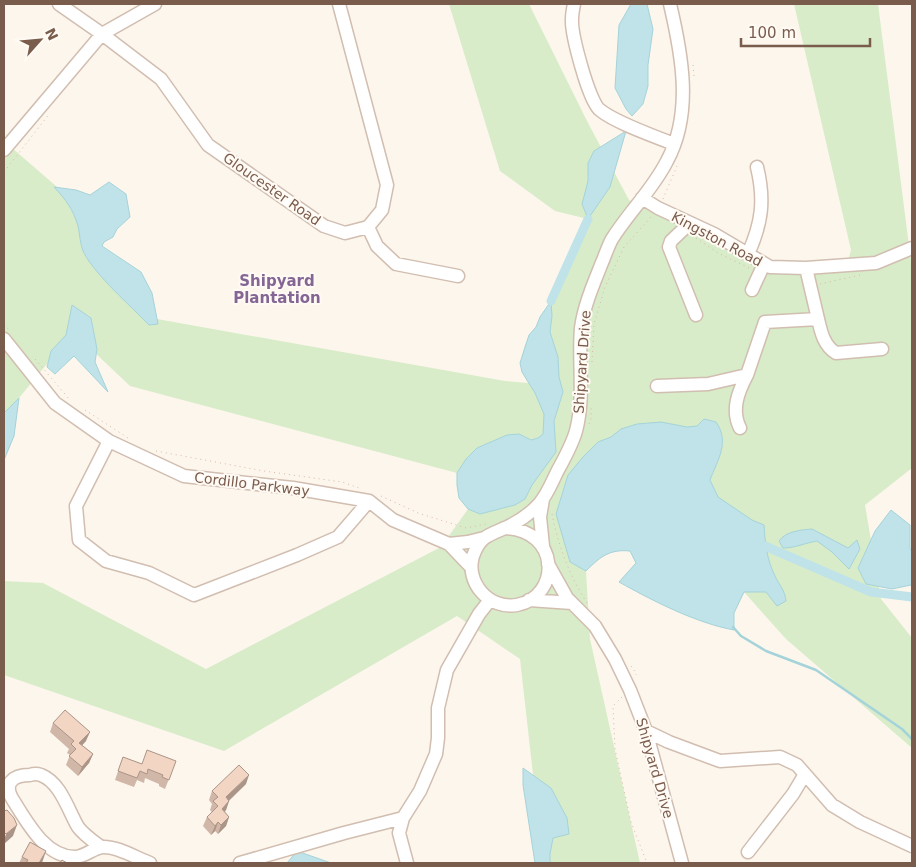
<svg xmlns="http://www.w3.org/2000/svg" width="916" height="867" font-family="'DejaVu Sans',sans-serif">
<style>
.green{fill:#d8ecc9}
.water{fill:#bfe3e8;stroke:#a5d3da}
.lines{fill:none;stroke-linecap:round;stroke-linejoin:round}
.stream{stroke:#a5d3da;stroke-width:2.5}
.canal{stroke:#bfe3e8;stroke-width:9}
.minor-casing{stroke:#d1beb0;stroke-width:15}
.path{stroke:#d9b8a5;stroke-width:1;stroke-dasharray:1 4;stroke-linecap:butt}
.minor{stroke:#fff;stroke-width:12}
.wall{fill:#d1b7a8}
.shaded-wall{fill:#aa9588}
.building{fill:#f3d5c3;stroke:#aa9588}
.labels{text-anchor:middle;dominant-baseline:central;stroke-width:4;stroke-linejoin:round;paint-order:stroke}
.street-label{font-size:14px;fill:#7a5c4d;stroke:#fffaf3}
.neighbourhood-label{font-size:15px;font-weight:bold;fill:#846695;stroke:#fffaf3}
</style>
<rect width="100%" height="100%" fill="#fdf6ec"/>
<path class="green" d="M449 4H529L587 121 629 200 691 228 768 269H846L851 250 794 4H878L912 269V468L865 505 881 599 912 638V748L786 639 744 592 734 613V630C696 623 653 601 619 582L636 563 630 551C609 549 601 557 586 571L590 639 640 863H543L520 659 457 616 224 751 4 675V581L43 583 206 669 441 547 468 509C457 496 456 490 457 473L130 386 73 332 19 398 14 436 4 460V141L101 225 97 253 157 319 505 381 528 383 522 372 520 363 524 348 529 335 536 327 540 317 551 301 588 219 555 211 500 171Z"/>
<path class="water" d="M631 4H647L653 29 648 65V86L643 104 632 116 626 109 615 88 619 25Z
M626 131 610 187 588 219 582 204 588 181V163L594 151Z
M109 182 126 194 130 217 117 229 113 237 104 242 102 246 141 272 152 293 158 324 149 325C130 305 96 276 84 253 80 245 80 235 78 226 73 209 66 200 54 187L76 190 90 195Z
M551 301 552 316 550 332 558 357 559 377 563 392 554 421 556 452 532 485 525 499 515 505 480 514 468 509 459 498 457 485V473L466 459 477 448 507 435 519 434 531 440 538 438 543 434 544 414 535 393 522 372 520 363 529 335 536 327 540 317Z
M72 305 91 318 97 349 95 362 108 392 74 356 55 374 47 367 51 351 66 335Z
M19 398 14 436 4 460V413Z
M704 419 716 422C730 442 718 459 710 480L718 497 752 520 764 525C765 543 767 560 775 576 779 585 785 590 786 601L777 606 766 592H744L734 613V630C696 623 653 601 619 582L636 563 630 551C609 549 600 557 586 571L570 562 556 514 568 475 583 457 598 442 611 437 621 429 637 424 661 422 687 427 697 426Z
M891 510 910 525V549L912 551V588L911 585 892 589 866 584 858 568 875 531Z
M812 529 848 548 857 540 860 549 849 569 832 552 817 541C805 543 795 548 783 548L779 541C786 531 801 530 812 529Z
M523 768 551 788 567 818 569 834 553 838 550 854V863H535L523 785Z
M297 851 331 863H287Z"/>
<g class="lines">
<path class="stream" d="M733 627 741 636 766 651 816 670 902 729 912 739"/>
<path class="canal" d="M551 301 588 219
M765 546 871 592 912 597"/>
<defs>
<path id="minor" d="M59 4 102 34 161 79 208 145 324 226 345 233 368 227 382 210 387 185 339 4
M574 4C573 9 572 14 572 19 571 34 589 102 600 110 616 123 654 136 674 144
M4 150 102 34 155 4
M642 198 658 208 714 234 770 267 806 268 876 263 912 248
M690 223 671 241 669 247 696 315
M368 227 377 246 396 264 458 276
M748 254C762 223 765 200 757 167
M752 290 764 264
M818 319C821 332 824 346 836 353L882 349
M4 339 55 403 109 441 184 476 293 488 369 501 393 520 449 544 471 567
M657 386 708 384 747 375 765 322 818 319 806 268
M740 428C731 410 738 392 747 375
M109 441 76 506 79 540 106 561 149 573 194 595 297 555 338 537 369 501
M543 499 540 517 543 546
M504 528C560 529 562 596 517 605 489 610 465 582 473 556 480 536 489 535 505 528 518 522 530 514 539 504 547 495 552 482 557 472 564 459 572 445 576 431 585 397 578 362 581 328 584 306 593 285 601 265 605 256 608 246 612 239 629 212 653 189 667 161 693 113 682 55 670 4
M449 544 468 542 484 538
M548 564 567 598 595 626 615 659 630 690 646 731 682 863
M529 600 572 603
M646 731 669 742 720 761 780 757 797 765 832 805 860 822 912 846
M101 847C93 841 84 835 78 827 68 810 61 783 41 775 38 774 33 774 30 775 12 775 3 784 13 800 27 822 45 857 75 857 85 857 94 847 104 847 119 847 136 858 150 863
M748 852 793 794 805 774
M240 863 344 833 403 818
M407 863 399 833 403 818 420 791 436 754 438 738V708L447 670 479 614 490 600"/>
</defs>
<use href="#minor" class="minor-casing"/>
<path class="path" d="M693 65 694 76
M4 172 50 113
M663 199 677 166
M696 238 718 253 751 269
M820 284 860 275
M4 324 9 330
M35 359 70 400
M592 362 594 324 605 287 624 247 651 217
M85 410 128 438
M589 424 591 419V408
M156 451 264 471 342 482 359 488
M381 496 418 513 466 528 486 524
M552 514C558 545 570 577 587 603
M631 666 636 673V675
M622 697 613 706 615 749 631 822 647 863"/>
<use href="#minor" class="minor"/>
</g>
<path class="wall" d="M53 723 86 741 82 745 93 754 89 763 78 776 66 765 70 755 67 753 69 749 50 732Z
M123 757 142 764 176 761 165 789 159 786V784L145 778 144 783 137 780 134 787 115 780Z
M246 784 229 801 226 810 225 812 229 817 226 826 218 834 215 831 211 835 203 826 207 817 212 812 210 810 212 804 209 800 212 791Z
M22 857 41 863H19Z"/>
<path class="shaded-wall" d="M90 732 86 741 76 752 79 743Z
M93 754 89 763 78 776 82 767Z
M249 775 246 784 223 806 226 797Z
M229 801 226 810 218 818 222 809Z
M229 817 226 826 218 834 221 825Z
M218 822 215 831 211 835 215 826Z
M17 825 13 836 4 844V840L6 834Z
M46 851 42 863H39Z"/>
<path class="building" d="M65 710 90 732 79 743 93 754 82 767 69 756 76 749 71 744 74 741 53 723Z
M147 750 176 761 169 780 162 777 163 775 148 769 147 774 140 771 137 778 118 771 123 757 142 764Z
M239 765 249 775 226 797 229 801 222 809 229 817 221 825 218 822 215 826 207 817 218 806 213 801 218 797 212 791Z
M7 810 14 818 17 825 6 834 4 832V811Z
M30 842 46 851 39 863H26L28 860 22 857Z
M62 860 67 863H60Z"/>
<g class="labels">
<g class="street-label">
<text transform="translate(272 189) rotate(35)">Gloucester Road</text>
<text transform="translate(717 239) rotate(28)">Kingston Road</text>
<text transform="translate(582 362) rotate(-86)">Shipyard Drive</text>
<text transform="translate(252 484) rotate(7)">Cordillo Parkway</text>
<text transform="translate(655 768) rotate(74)">Shipyard Drive</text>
</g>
<g class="neighbourhood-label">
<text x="277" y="281">Shipyard<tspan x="277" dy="17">Plantation</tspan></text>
</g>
</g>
<rect width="916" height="867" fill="none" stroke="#7a5c4d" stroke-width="10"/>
<g transform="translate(40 40) rotate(63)" stroke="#fffaf3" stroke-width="4" paint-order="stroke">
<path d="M0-4L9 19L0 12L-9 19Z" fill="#7a5c4d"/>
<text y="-8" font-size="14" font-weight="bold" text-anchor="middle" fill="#7a5c4d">N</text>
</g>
<path d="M741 38v8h129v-8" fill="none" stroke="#7a5c4d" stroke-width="2.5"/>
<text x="748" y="38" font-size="15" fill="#7a5c4d" stroke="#fffaf3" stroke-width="4" paint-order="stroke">100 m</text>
</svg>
